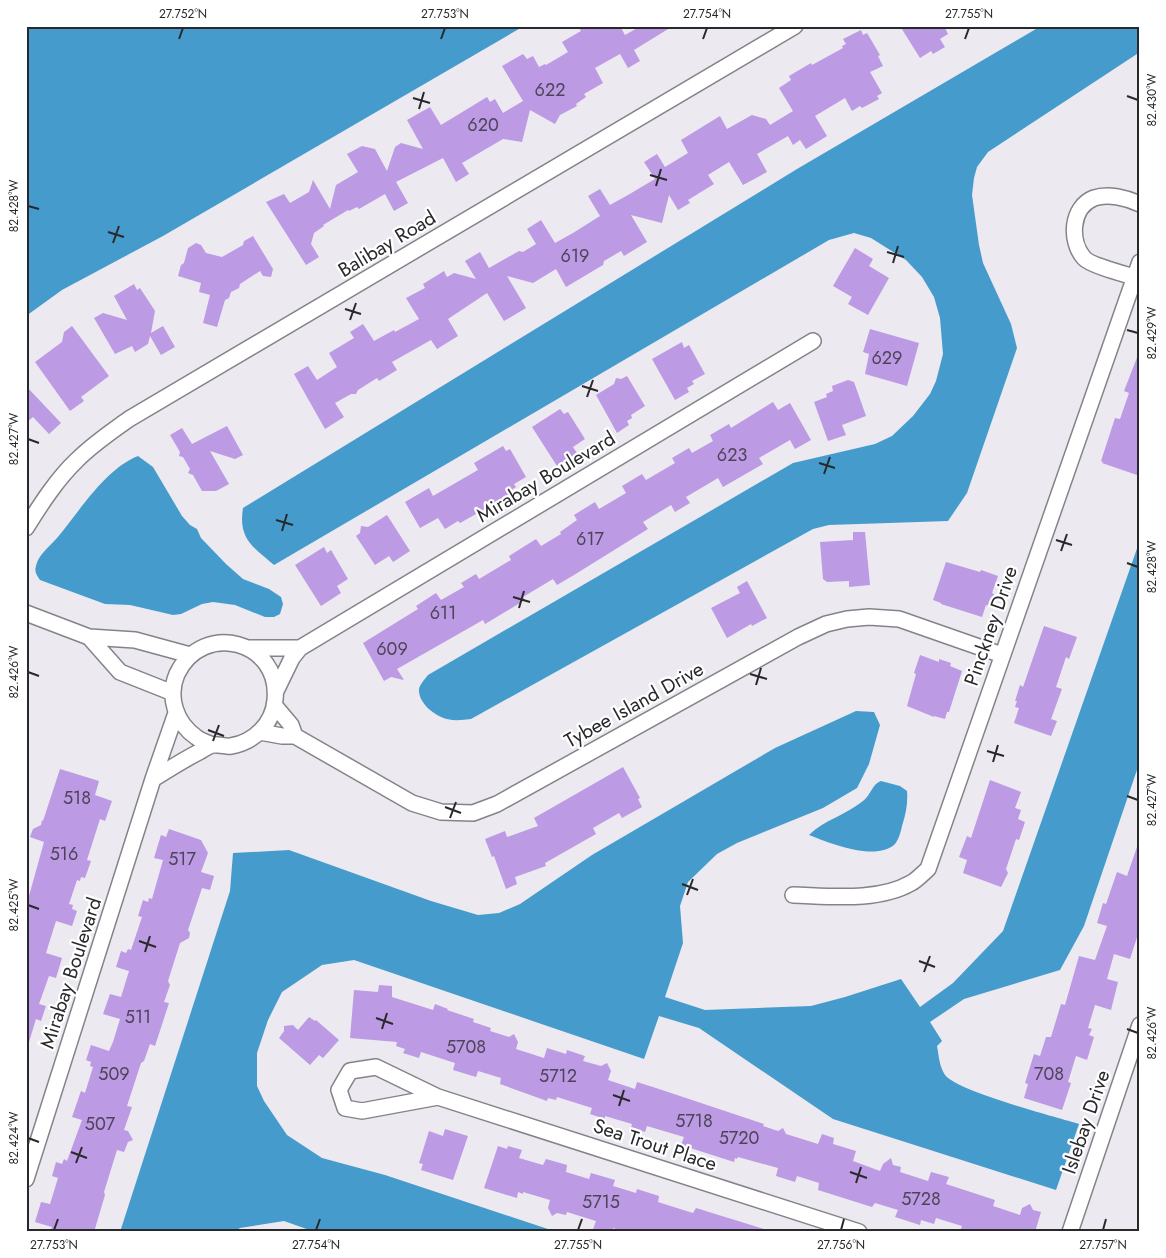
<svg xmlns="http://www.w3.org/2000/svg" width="1166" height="1258" font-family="Jost,sans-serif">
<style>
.water{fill:#459ccc}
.building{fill:#bc9ae4}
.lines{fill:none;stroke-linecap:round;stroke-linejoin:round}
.minor-casing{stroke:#858389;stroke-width:18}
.minor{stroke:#fff;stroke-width:15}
.ticks{fill:none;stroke:#29282b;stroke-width:2}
.labels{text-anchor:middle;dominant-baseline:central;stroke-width:4.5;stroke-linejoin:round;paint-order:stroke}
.number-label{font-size:18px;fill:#4e4459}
.street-label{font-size:20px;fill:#29282b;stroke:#fff}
.neatline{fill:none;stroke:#29282b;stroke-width:2}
.ticks-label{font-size:12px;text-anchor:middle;fill:#29282b}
</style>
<rect width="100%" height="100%" fill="#ece9f0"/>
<path class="water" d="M26 26H524L163 236 62 290 26 316Z
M1041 26H1140V52L988 152 977 167 974 178 972 195 979 245 983 263 1011 324 1017 348 967 493 948 521 829 525 813 529 471 719C463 720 455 721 447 719 435 716 418 703 419 689 420 684 425 679 428 675L793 463 875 444 892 436 913 416 930 394 936 381 943 354 940 318 934 297 922 277 906 260 871 238 854 233 829 240 274 565C253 547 238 539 243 508L797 169Z
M138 456 153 467 182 516 190 525 197 529 201 538 226 564 243 579 269 589 281 597 283 604 280 614 274 617H265L235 605 213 602 202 604 181 614 173 615 130 605 105 604 40 580C37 575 34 572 36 566 38 555 50 546 57 538 79 512 105 469 138 456Z
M1140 540V761L1084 926 1060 970 964 999 930 1022 942 1041 937 1046C939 1056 939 1066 945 1075 957 1091 1055 1117 1079 1124L1056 1190 833 1119 699 1028 659 1016 644 1059 354 960 322 965 282 992 268 1020 257 1053V1086L264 1101 287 1135 322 1158 385 1175 557 1232H315L284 1221 240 1228 233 1232H120L230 891 233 853 289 850 431 901 478 915 499 913 520 904 592 855 775 748 856 711 874 712 880 725 869 764 857 788 823 808 737 843 717 854 688 882 680 906 683 943 665 997 705 1010 811 1006 845 997 901 979 920 1007 953 983 1003 931Z
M881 781 900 786 907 791C908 803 906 814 902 826 901 831 899 839 895 844 876 862 829 843 809 835 824 820 846 815 863 801 871 795 872 784 881 781Z"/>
<path class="building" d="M578 26H620L625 35 641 26H673L634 50 640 61 628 68 620 54 595 68 603 83 584 94 586 97 576 104 577 106 560 115 555 124 530 110 522 142 503 139 462 163 469 174 456 182 443 158 396 182 408 203 394 211 385 194 359 209 357 207 349 211 348 210 323 225 324 226 314 233 311 244 319 257 306 265 266 202 284 194 290 203 309 192 313 180 330 209 336 185 358 172 347 154 362 146 375 149 387 171 395 147 401 143 423 149 407 120 430 107 441 125 487 97 490 102 495 99 503 113 523 101 502 66 523 54 527 59 533 56 539 67 545 64 546 65 568 52 562 42 581 31Z
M900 26H944L948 34 940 39 945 47 933 54 931 51 920 58Z
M861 30 863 35 867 33 880 55 878 56 883 66 870 72 882 93 877 96 879 99 862 108 860 106 852 111 845 98 815 116 827 136 806 149 800 140 793 145 788 136 757 154 767 172 743 185 729 162 708 175 714 184 688 200 690 203 678 210 669 195 662 223 631 215 647 242 624 256 621 251 604 261 603 265 566 287 556 269 533 283 507 276 526 308 504 321 487 293 448 319 458 336 437 349 431 340 392 362 397 370 379 381 377 378 358 390 356 394H351L335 403 344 417 325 429 294 374 308 366 317 380 337 367 329 353 354 338 350 332 363 324 374 341 394 330 395 332 419 319 406 298 425 288 423 284 444 271 447 277 454 273 476 279 465 261 480 252 489 268 519 251 523 252 536 244 527 229 541 220 555 243 573 233 600 216 588 196 600 189 610 205 628 195 655 179 644 162 657 154 665 167 688 153 681 140 720 116 727 129 752 115 766 119 770 125 793 111 779 88 791 80 789 76 811 63 812 65 843 48 842 46 846 44 843 39Z
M253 236 273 269 271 277 263 276 260 271 240 284 239 288 231 292 229 298 225 300 217 327 203 323 210 295 199 292 201 283 178 276 181 265 184 263 188 248 196 243 201 245 206 253 222 257 243 245 244 241Z
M855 248 873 259 869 266 889 278 868 315 848 304 852 297 833 286Z
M134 284 137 290 140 288 155 311 151 333 163 326 175 347 161 355 150 336 148 344 135 352 132 346 115 354 94 318 103 313 127 320 114 296Z
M72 326 109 376 81 397 84 401 70 411 35 362 62 342 64 332Z
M870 329 919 343 907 386 865 374 869 354 863 352Z
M682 342 684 348 689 345 705 374 692 381 694 384 687 388 689 392 675 400 652 359Z
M1138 355H1140V468L1137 475 1102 463 1103 462 1101 461 1115 418 1120 419 1129 393 1124 391Z
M627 376 645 406 631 415 632 418 627 421 629 425 617 433 596 395 614 384 616 378 621 379Z
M848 380 854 382 866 416 842 425 846 435 828 441 814 402 827 397 826 394 833 391 832 386Z
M26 386 61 423 49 434 33 417 26 423Z
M773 402 778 410 790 403 811 440 795 449 790 440 759 458 763 464 723 487 718 478 686 497 690 503 675 512 671 505 643 522 648 529 574 575 557 585 553 579 523 597 525 600 485 624 483 620 397 669 404 680 391 677 384 681 363 643 418 609 416 606 436 593 441 600 464 587 461 583 476 574 479 579 511 560 509 556 536 539 541 546 561 534 560 532 577 520 574 515 595 502 599 509 626 493 622 486 642 474 646 480 675 463 672 458 689 448 692 453 713 441 710 435 729 424 731 428Z
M560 409 564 414 568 412 585 439 573 447 577 453 557 466 532 427Z
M227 426 243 455 235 459 210 451 229 484 216 491H202L193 475 188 473 190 469 183 457 179 456 180 452 170 435 182 428 192 444Z
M503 446 506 451 510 449 526 477 514 484 516 487 510 491 512 494 460 523 458 521 445 529 438 518 420 528 405 502 429 488 433 496 478 470 474 463Z
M387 515 410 551 393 562 389 556 375 565 356 536 360 533 361 526 368 527Z
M853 532H865L870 585 849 587V581L827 582 823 579 820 542 853 540Z
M324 547 327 553 331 550 348 579 337 586 341 593 321 606 295 565Z
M946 562 980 572 981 570 998 576 992 593 994 594 990 606 986 605 982 617 941 604V603L933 600Z
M747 581 767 618 752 626 751 624 727 638 711 608 740 593 737 587Z
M1044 626 1077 637 1069 659 1066 657 1056 687 1062 689 1051 719 1057 721 1051 736 1014 723 1019 708 1015 707 1017 701H1015L1020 685 1023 687Z
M920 655 939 662V659L951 663 950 666 962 671 949 712H947L945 719 934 716V717L907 706 916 674 914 673Z
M623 767 640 798 638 799 642 807 622 818 619 813 593 828 596 834 545 863 546 866 515 877 517 884 506 889 494 856 492 857 485 839 505 831 507 837 538 826 534 818Z
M60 769 99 781 95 795 112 801 105 821 100 819 87 860 91 861 85 878 81 877 80 881 77 880 69 904 73 905 72 909 77 911 72 926 56 921 46 953 62 958 56 978 49 976 39 1004 46 1006 41 1021 36 1019 29 1042 26 1041V897L29 896 44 842 30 837 33 829 41 825 42 820 43 821Z
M990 780 1021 792 1015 808 1021 810 1018 819 1025 822 1019 840 1016 839 1006 869 1008 873 1001 887 963 873 967 860 959 857 967 836 971 838Z
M169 829 201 840 208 853 201 872 214 876 210 890 202 888 188 930 190 933 189 938 180 943 168 981 170 985 164 1002 169 1003 155 1046 150 1044 144 1061 141 1063 127 1106 132 1107 124 1130 128 1131 133 1140 128 1142 124 1152 117 1150 104 1192 105 1195 94 1232H50L52 1227 35 1222 41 1202 50 1204 58 1178 52 1176 56 1162 62 1164 64 1159 67 1161 82 1120 72 1117 81 1091 85 1093 93 1067 90 1066 91 1062 86 1060 91 1045 109 1051 113 1042 120 1019 103 1014 110 994 121 997 129 971 116 967 121 951 126 953 128 949 131 950 142 917 138 916 143 900 148 902 149 898 152 899 163 860 154 858 161 835 166 837Z
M1138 844H1140V928L1130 959 1114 954 1107 979 1118 982 1111 1010 1095 1005 1088 1028 1092 1029 1089 1035 1094 1037 1087 1060 1076 1056 1068 1082 1071 1083 1062 1110 1024 1098 1028 1084 1025 1083 1034 1054 1040 1056 1046 1037H1051L1061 1004 1065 1005 1079 956 1095 960 1107 926 1097 923 1103 903 1106 904 1117 872 1127 876Z
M379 985 392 986V997L433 1010 435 1004 448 1009 447 1010 474 1019 473 1022 491 1028 490 1031 509 1037 514 1034 518 1042 516 1049 544 1058 547 1048 566 1054 567 1050 585 1056 583 1061 601 1066 607 1063 611 1071 608 1080 635 1089 637 1082 659 1089 764 1124 763 1126 778 1131 783 1128 786 1134 818 1144 822 1134 834 1138 833 1144 856 1151 853 1161 880 1171 883 1164 891 1158 893 1165 901 1167 900 1172 928 1181 931 1172 949 1177 946 1184 995 1200 993 1206 1020 1215 1022 1208 1030 1204 1033 1210 1041 1212 1035 1232H960L962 1226 936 1218 934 1224 921 1220 920 1225 895 1217 898 1210 875 1203 872 1207 818 1190 819 1183 797 1176 795 1182 776 1176 778 1168 738 1157 737 1159 735 1158 734 1162 681 1145 684 1137 647 1126 645 1132 631 1128 632 1124 605 1116V1119L590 1114 592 1108 557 1097 556 1100 548 1098 547 1101 500 1084 501 1078 478 1071 476 1077 453 1070 455 1063 421 1052 419 1058 403 1053 405 1049 396 1046 397 1042 350 1038 354 990 378 992Z
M309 1017 315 1021 316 1020 339 1040 323 1058 319 1055 310 1065 279 1038 284 1031V1026L293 1025 298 1030Z
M445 1129 468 1136 453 1180 421 1170 423 1164 419 1163 429 1131 443 1136Z
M498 1146 507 1149 508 1146 522 1150 519 1158 543 1165 546 1159 567 1165 566 1172 589 1179 591 1173 615 1180 613 1186 636 1193 637 1189 659 1196 658 1202 680 1209 693 1213 696 1208 764 1229 763 1232H624L613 1228 612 1232H592L596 1221 567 1212 566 1215 557 1213 552 1216 548 1208 550 1200 523 1192V1194L518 1192 517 1198 484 1188Z"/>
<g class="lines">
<defs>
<path id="minor" d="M1134 277C1124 274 1090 265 1084 258 1069 241 1071 207 1094 198 1108 193 1127 198 1140 204
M26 528C41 504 57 479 77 460 93 444 111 432 129 419L795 26
M26 613 89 637 135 640 190 655
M89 637 120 672 173 693
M248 648H300
M276 691 292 658 300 648 813 341
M275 706 291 725 295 736
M260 732 282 736H295L412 803 441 812 473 813 497 804 798 637 826 624 847 619 869 617 899 619 1002 655
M153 779C168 770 183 760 199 752 203 750 208 746 213 745 218 744 225 747 231 746 254 742 273 724 275 700 281 641 203 620 177 674 167 697 176 723 196 737 201 741 208 743 213 745
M793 895C829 896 878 902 911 883 917 880 923 873 928 869L1140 262
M438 1097 362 1111 345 1108 339 1090 350 1071 376 1067 438 1097 859 1232
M26 1179 153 779 176 713
M1070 1232 1140 1025"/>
</defs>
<use href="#minor" class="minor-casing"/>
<use href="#minor" class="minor"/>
</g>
<path class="ticks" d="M179 39 183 28M441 39 445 28M703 39 707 28M965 39 969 28M1127 96 1138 100M413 98 430 103M419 109 424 92M650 175 667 180M656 186 661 169M28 206 39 209M108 232 124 237M113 243 119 226M887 252 904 257M893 263 898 246M345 309 361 314M350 320 356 303M1127 330 1138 333M582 386 598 391M587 397 593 380M28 439 39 443M819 463 835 468M824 474 830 457M276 520 293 525M282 531 287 514M1056 540 1072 545M1061 551 1067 534M1127 563 1138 567M513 597 530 602M519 608 524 591M28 672 39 676M750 674 767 679M756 685 761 668M208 730 224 736M213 741 219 725M987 751 1004 756M993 762 998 745M1127 796 1138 800M445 807 461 813M450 818 456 802M682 884 698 890M687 895 693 879M28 905 39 909M139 941 156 947M145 952 150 936M919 961 935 967M924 972 930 956M376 1018 393 1024M382 1029 387 1013M1127 1029 1138 1033M613 1095 630 1101M619 1106 624 1090M28 1138 39 1142M71 1152 87 1158M76 1163 82 1147M850 1172 867 1178M856 1183 861 1167M54 1230 58 1219M316 1230 320 1219M578 1230 582 1219M841 1230 844 1219M1103 1230 1106 1219"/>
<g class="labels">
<g class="number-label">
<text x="550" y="90">622</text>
<text x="483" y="125">620</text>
<text x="575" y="256">619</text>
<text x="887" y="358">629</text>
<text x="732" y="455">623</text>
<text x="590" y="539">617</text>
<text x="443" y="613">611</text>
<text x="392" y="649">609</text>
<text x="77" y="798">518</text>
<text x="64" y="854">516</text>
<text x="182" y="859">517</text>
<text x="138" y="1017">511</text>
<text x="466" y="1047">5708</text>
<text x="114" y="1074">509</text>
<text x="1049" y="1074">708</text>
<text x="558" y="1076">5712</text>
<text x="694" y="1121">5718</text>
<text x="100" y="1124">507</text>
<text x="739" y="1138">5720</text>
<text x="921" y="1199">5728</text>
<text x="601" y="1202">5715</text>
</g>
<g class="street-label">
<text transform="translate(387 244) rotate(-31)">Balibay Road</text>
<text transform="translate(546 477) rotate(-31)">Mirabay Boulevard</text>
<text transform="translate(991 626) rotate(-71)">Pinckney Drive</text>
<text transform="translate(634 705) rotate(-29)">Tybee Island Drive</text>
<text transform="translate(71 973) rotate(-72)">Mirabay Boulevard</text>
<text transform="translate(1086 1122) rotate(-71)">Islebay Drive</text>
<text transform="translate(655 1145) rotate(18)">Sea Trout Place</text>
</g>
</g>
<rect width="1166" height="1258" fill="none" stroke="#ffffff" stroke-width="55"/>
<rect x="28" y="28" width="1110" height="1202" class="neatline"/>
<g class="ticks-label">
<text x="183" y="18">27.752°N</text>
<text x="445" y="18">27.753°N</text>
<text x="707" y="18">27.754°N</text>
<text x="969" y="18">27.755°N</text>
<text transform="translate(1152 100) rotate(-90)" y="4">82.430°W</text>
<text transform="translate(14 206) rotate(-90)" y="4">82.428°W</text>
<text transform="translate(1152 333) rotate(-90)" y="4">82.429°W</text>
<text transform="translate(14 439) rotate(-90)" y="4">82.427°W</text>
<text transform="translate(1152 567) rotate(-90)" y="4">82.428°W</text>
<text transform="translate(14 672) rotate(-90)" y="4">82.426°W</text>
<text transform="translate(1152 800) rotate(-90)" y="4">82.427°W</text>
<text transform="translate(14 905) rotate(-90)" y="4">82.425°W</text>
<text transform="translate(1152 1033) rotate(-90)" y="4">82.426°W</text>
<text transform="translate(14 1138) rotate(-90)" y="4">82.424°W</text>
<text x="54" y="1249">27.753°N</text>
<text x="316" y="1249">27.754°N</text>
<text x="578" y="1249">27.755°N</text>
<text x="841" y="1249">27.756°N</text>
<text x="1103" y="1249">27.757°N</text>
</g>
</svg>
